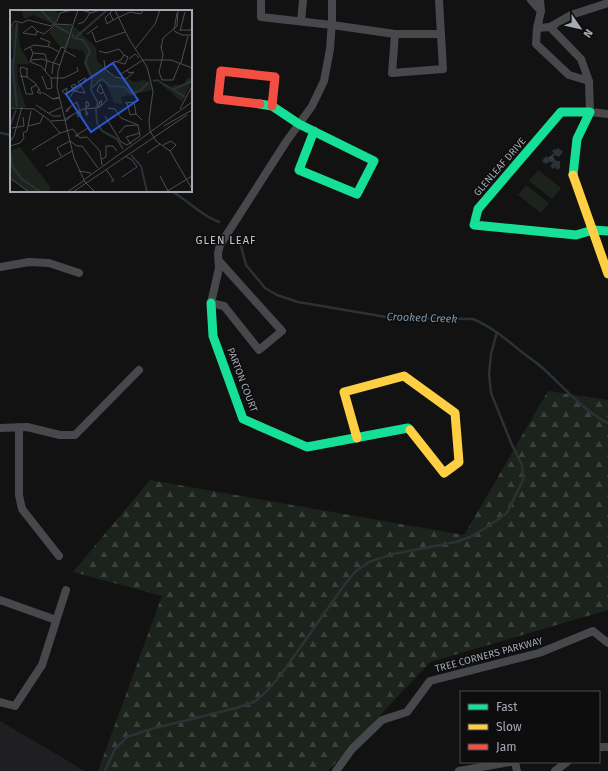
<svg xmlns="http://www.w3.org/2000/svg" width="608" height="771" font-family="'Fira Sans',sans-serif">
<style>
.built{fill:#1f1f21}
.grass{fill:#1c231d}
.forest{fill:url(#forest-firs)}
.water{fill:url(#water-ripples)}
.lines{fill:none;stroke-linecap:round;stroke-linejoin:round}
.stream{stroke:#2a3237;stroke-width:2.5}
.street{stroke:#47484b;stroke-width:8}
.fast{stroke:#16e098;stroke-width:9}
.slow{stroke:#ffcf43;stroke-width:9}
.jam{stroke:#f24e42;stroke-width:9}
.labels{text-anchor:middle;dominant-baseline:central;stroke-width:3;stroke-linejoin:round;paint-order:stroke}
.street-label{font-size:10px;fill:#a4a9b4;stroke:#0d0d0e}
.neighbourhood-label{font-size:11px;letter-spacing:1px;fill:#c4c8d0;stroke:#0d0d0e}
.water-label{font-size:11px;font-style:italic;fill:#7b97ae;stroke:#0d0d0e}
.inset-river{fill:none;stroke:#2a3237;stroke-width:2}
.inset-road{fill:none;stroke:#4c4e53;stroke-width:1}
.view{fill:#2a57d4;fill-opacity:0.15;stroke:#2a57d4;stroke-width:2}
.inset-edge{fill:none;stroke:#a4a9b4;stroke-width:2}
</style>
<defs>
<pattern id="forest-firs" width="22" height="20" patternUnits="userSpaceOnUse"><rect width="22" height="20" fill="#1c231d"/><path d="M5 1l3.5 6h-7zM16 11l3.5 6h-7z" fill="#3a403b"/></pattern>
<pattern id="water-ripples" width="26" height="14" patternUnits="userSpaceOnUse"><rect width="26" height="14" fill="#2a3237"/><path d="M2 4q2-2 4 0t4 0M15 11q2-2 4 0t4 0" fill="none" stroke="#464d52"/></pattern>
</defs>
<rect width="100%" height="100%" fill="#121213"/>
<path class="built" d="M0 721 85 771H0Z"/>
<path class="grass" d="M538 170 561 188 552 199 529 181Z
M526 185 549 203 541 213 518 195Z"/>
<path class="forest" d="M548 391 608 400V610L430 662 328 771H98L162 596 73 572 150 480 464 535Z"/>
<path class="water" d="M558 148 563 152 559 157 555 155 553 158 557 161H561L560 162V168L558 170 555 167 553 169 550 166 553 163 551 162H549L546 164 542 161 546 156 548 158 554 153 552 151 555 149 556 150Z"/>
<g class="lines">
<path class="stream" d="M0 133 11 135
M171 191C188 200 201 216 219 222
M238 235 246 265 265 288 277 295 298 302 392 318 473 319C492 327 507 340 523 353 531 359 540 365 547 372 563 387 589 415 608 423
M105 771 115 749 127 737 151 729 236 708 254 702 265 693 280 676 345 584 356 571 369 562 393 554 456 542 470 537 487 527 507 513 523 480 522 465 512 445 491 393 489 374 491 354 497 332"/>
<path class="street" d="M261 0V17L332 25 395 34 392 73 443 69 439 0
M531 0 541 11
M540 0 541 11 537 28 550 27 571 15 608 3
M301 21 303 0
M550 27 581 59 589 81 590 112 608 114
M537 28 536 44 569 75 589 81
M395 34H441
M219 261 282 331 259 350 224 306 211 303 219 268 218 253 220 245 286 142 312 106 324 81 330 49 332 21V0
M0 267 29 262 49 263 79 273
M19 427V495L22 509 59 556
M0 428 27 427 60 435H75L139 370
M0 600 56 620
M0 702 15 706 42 665 66 590
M599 747H608
M515 762 517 771
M336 771 352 749 382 720 407 712 430 681 539 653 593 631 608 643
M459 771 510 762
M555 771 567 762"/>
<path class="fast" d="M260 104 272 106 299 124 374 161 357 194 299 170 314 131
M573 175 577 139 590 112H561L478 209 474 225 576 235 593 230 608 231
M211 303 213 336 243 419 307 447 408 428 410 430"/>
<path class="slow" d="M573 175 608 274
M357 438 344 392 404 376 455 413 459 462 444 473 410 430"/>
<path class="jam" d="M260 104 218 99 221 71 275 77 272 106"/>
</g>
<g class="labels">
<g class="street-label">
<text transform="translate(500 167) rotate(-49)">GLENLEAF DRIVE</text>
<text transform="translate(242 380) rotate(69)">PARTON COURT</text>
<text transform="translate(489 655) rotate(-15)">TREE CORNERS PARKWAY</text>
</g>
<g class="neighbourhood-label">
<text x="226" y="240">GLEN LEAF</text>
</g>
<g class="water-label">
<text transform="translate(422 318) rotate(2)">Crooked Creek</text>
</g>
</g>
<g transform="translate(10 10)">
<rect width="182" height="182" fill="#121213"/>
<path d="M12 0H42L49 3 45 14 65 17 86 38 87 50 104 68 119 69 124 72 134 70 142 74 143 80 111 87 113 94 104 93 95 71 82 72 75 56 74 41 50 36 39 23 44 14 23 5 14 9ZM8 13 10 37 20 54H7L8 73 16 97H0V48H3L0 17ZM177 68H182V71L172 92 151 74 162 77 163 75H174ZM0 115V141L10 137 41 178 38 182H19L0 167Z" fill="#1c231d"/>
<path class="inset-river" d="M31 0 43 13M46 16 59 23M62 24 64 28 73 30 80 41 75 53 82 67 81 80 88 93 86 97M66 27 97 0M143 71 147 70 175 87M81 78 92 69 100 76 114 77 122 84 131 80 139 72M164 79 182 71M7 97 3 61 7 13M86 99 87 113 92 121 107 129 113 139M0 116 6 100M0 141 2 156 12 169 31 182M121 145 131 156 137 182"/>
<path class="inset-road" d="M68 0 48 61 47 77 64 148 75 172 85 182M71 0 81 3 90 0M105 0 119 29 137 57 143 81 139 110 140 121 146 131 160 141 182 179M100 3 103 10 97 14 95 8 102 1M103 10 120 2 131 4 133 0M68 14 74 12 80 3M1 16 5 11 12 13 18 10 41 16 47 11 50 3 62 0M164 20 167 3M171 20H181L182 13M164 21 172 25H182M170 21 175 2M82 22 86 32 115 22M13 23 26 25 27 21 34 24 46 14 62 15M13 23 22 16 27 21M77 24 88 16M30 28 40 32 38 36M20 37 23 43 35 44 37 51 35 61M151 37 153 45 149 62 152 70H163L170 53M151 38 153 28 167 16 168 0M125 39 145 14 150 0M14 40 24 35 40 37 49 42 51 37 55 38M55 41 66 47M89 41 96 43 109 39 114 45 111 50 102 53 111 64 133 50M23 43 20 52 31 56 41 68H54L68 61 67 57M119 49 125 44 129 48M21 50 32 49 50 55M94 50 95 59 105 67 116 69 124 62 119 63 117 60M133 50H161L182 58M104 51 115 54 118 47 114 45M171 53 178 26M18 59 11 57 10 60 16 84H23L21 78 26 75M42 64 43 54 49 42M10 66 17 67V59M32 66 37 79 42 78 41 68M17 67 25 73 29 79 27 82 31 84 29 79M64 81 75 83 72 77 71 76 68 72 75 68 76 69 75 70 72 74 71 76 68 79 64 81M32 82 43 89M56 84 57 78 52 81 59 88M49 87 43 89 50 88M60 87 64 81 61 76 65 74 66 76 62 78M115 93 124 92 126 104M117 93 120 105 126 104 132 110M26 95 43 106H51M91 96 97 90 90 74 87 81 91 84 93 82M60 97 57 102 56 100 67 92 71 105 68 107 67 104 70 102M76 97 79 96 78 92H76V101L78 104 76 105V101M0 98 24 99 39 110 50 123M98 98 105 99 111 108 128 115M170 99 182 76M21 101 18 116 30 113 33 106M39 103 52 97M95 106 111 132 117 135 130 126 128 115M55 109 73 99 87 98 91 96 92 91H90L88 98M41 111 57 110 63 104M154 116 182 100M2 118 14 116 13 107M109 123 115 116 128 115M69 126H65L78 118M60 131 67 136H72L88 158M0 132 4 126 12 97M121 134 116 127 130 123M153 135 161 131 166 135 160 141M0 136 10 133 14 128 13 123 17 121 18 116M22 140 50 123 63 119 70 128 77 127 90 141 92 155M137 143 150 134M51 146 47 138 60 131M92 149 96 147V136H103L107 141M36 156 62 141M96 159 104 171H101M69 161 81 163M150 166 158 181M112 167 127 157 122 150 115 146M0 168 19 182M75 169 182 92M57 182 75 170M63 182 177 105M156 182 182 166"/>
<path class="view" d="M103 53 128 90 81 122 56 84Z"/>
<rect width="182" height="182" class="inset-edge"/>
</g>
<rect x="460" y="691" width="140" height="72" fill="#0d0d0e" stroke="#494b50"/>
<rect x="468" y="704" width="20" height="6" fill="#16e098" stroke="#494b50"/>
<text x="496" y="711" font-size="12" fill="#a4a9b4">Fast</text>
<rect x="468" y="724" width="20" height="6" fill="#ffcf43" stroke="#494b50"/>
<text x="496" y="731" font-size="12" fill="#a4a9b4">Slow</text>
<rect x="468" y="744" width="20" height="6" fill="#f24e42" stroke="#494b50"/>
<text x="496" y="751" font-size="12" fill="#a4a9b4">Jam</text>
<g transform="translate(580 28) rotate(124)" stroke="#0d0d0e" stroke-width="3" paint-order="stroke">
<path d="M0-3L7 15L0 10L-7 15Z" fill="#a4a9b4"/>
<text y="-6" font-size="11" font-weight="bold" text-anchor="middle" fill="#a4a9b4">N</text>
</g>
</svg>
